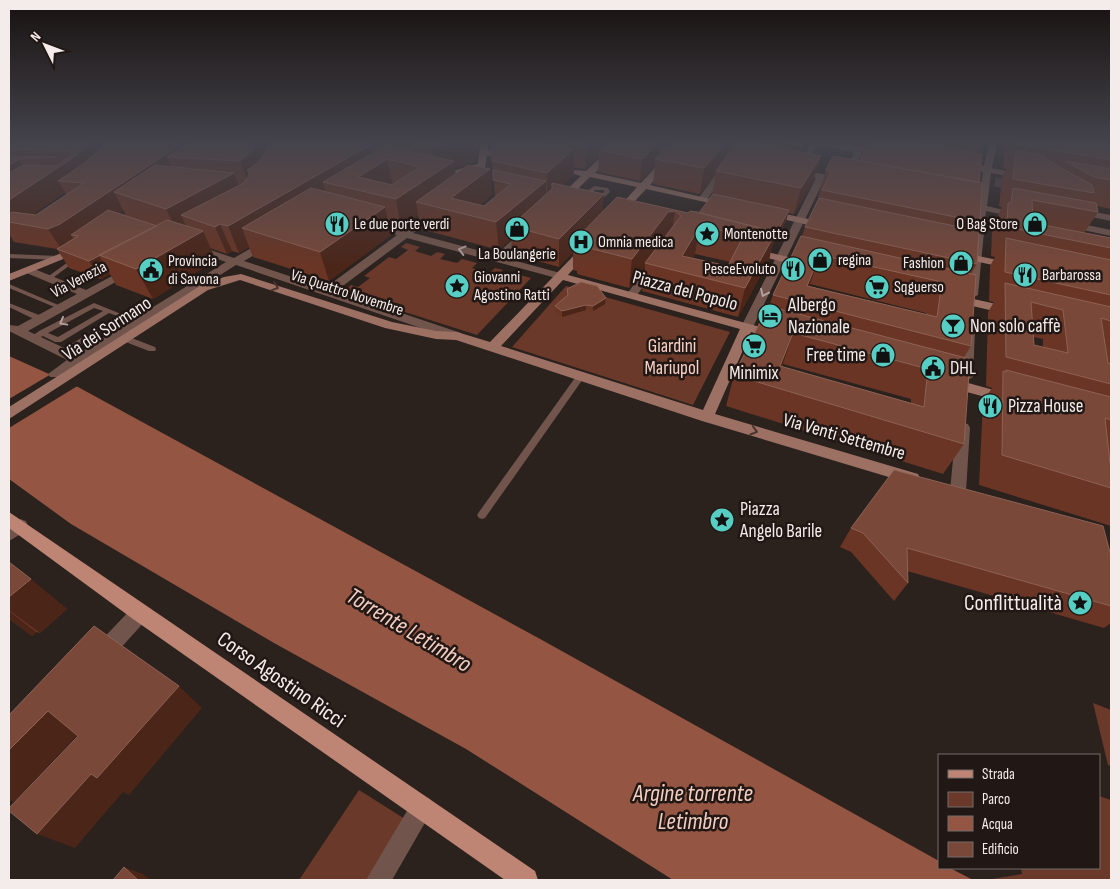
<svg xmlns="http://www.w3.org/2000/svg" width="1120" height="889" font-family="'Sofia Sans Condensed',sans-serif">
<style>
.green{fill:#6b392a}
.water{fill:#945542}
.pier{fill:#2b211d}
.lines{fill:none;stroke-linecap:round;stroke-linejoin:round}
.street-tunnel{stroke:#493f3c;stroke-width:9;stroke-dasharray:9 5;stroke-linecap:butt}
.lane{fill:#71554c;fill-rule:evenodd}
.street{fill:#71554c;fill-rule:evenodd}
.secondary{fill:#9c7063;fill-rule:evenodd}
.primary{fill:#be8574;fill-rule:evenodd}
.wall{fill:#6a3524;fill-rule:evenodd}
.shaded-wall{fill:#4b2518}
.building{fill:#794839;stroke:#8c6255;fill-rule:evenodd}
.oneway{stroke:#b2a09b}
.oneway2{stroke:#4c3630}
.labels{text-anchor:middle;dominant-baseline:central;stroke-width:5;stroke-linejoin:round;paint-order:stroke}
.far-poi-label{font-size:16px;fill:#f4ecea;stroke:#211714;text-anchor:start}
.far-street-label{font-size:16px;fill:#f4ecea;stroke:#211714}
.street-label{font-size:19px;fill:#f4ecea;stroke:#211714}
.poi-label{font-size:19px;fill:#f4ecea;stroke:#211714;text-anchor:start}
.park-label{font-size:19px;fill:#f8d0c4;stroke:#211714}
.near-poi-label{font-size:22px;fill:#f4ecea;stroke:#211714;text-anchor:end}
.near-street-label{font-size:22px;fill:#f4ecea;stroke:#211714}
.near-water-label{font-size:24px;font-style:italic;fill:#f5cec2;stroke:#211714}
</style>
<rect width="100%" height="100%" fill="#2b211d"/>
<path class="green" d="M406 243 420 247 415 251 431 256 437 252 445 254 440 259 457 263 462 259 477 263 472 268 489 273 495 268 503 270 498 275 515 280 520 275 531 278 477 335 342 292 351 285 358 287 370 278 364 276 389 257 396 259 408 250 401 247Z
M566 286 730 332 693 405 512 347Z
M1093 703 1111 710V766L1108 765Z
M359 790 405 819 368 880H299Z
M1099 796 1111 800V880H986L1022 874 1021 868H1099Z"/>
<path class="water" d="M9 356 78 387 542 640 939 861V868H950L973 880H673L466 749 274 643 71 524 9 479Z"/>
<path class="pier" d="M53 373 79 385 9 428V399Z"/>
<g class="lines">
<path class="street-tunnel" d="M995 182 1020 187"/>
<path class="lane" d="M594 186 608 188 610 192 595 206 592 204 604 192V190H595L584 199 579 198Z
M9 254 59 256 62 258 59 260 9 258Z
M75 257 77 258V260L50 280H46V278Z
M9 284 63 307 64 308 61 310 59 309 9 288Z
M9 303 44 317 45 319 41 321H38L9 307Z
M94 303 126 316 63 355 59 353 60 351 117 316 109 313 61 342H55L43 336 32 341 28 339 39 331ZM94 308 103 311 58 337 48 333Z
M123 337H129L155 347 156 349 155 351H149L123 341Z
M580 374 584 377 583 379 485 518 482 519 479 518 477 515 479 512 577 375Z"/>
<path class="street" d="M810 143H851L887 151 883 154 863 150 848 183 824 180 753 327 747 331 743 330 741 327 816 178 792 172 798 170ZM817 145 854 152 844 178 807 171 810 169 806 166Z
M989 143H997L992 168 1028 176 1024 179 991 173 987 206 1024 215 1019 218 986 211 978 295 972 298 966 295 977 209 955 203 960 200 978 204 983 172 973 168 977 165 984 166Z
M722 166 729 168 706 201H700L698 199Z
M1079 206 1088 211 1111 215V221L1082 215 1074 209Z
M435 209 440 212 438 214 413 233 496 255 523 230H531V234L505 258 564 274 566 276 560 279 407 238 336 291 461 333 463 336 461 339H453L236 265 86 360 83 368H74L60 377H50L48 374 67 360 9 331V325L18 326 77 294 24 272V268H32L86 290 127 268H135L137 270 28 331 77 354 226 262 191 250V246H199L234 258 265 240H273V244L244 261 325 288 397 235 367 227V223L403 230Z
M1068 221 1111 230V236L1064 226V222Z
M655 260 660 263 635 298H627V294L651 261Z
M969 326 975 330 973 377 966 381 959 377 963 330Z
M963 423 968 424 970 428 966 491 964 495 958 497 952 495 950 491 956 428 958 424Z
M20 519 26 521 28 526 26 531 9 541V525Z
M140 604 147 607 149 613 147 619 108 662 101 664 94 662 91 655 94 648 133 607Z
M422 795 430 799 434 807 392 880H366L414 799Z"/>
<path class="secondary" d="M480 143H488V150L514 157 510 160 487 155 485 168 434 180V176L478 164Z
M616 143H625L595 173 641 183 678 143H687L650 185 719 201 714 204 646 189 621 216 618 217 613 214 637 187 590 177 563 203H557V199L581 176 574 174V170L586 171Z
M768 210 830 224 831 226 826 229 765 215V211Z
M587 245 592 248 568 275 779 332 781 335 779 338 775 339 751 332 715 414 918 474 920 478 918 482 912 484 702 421 456 340 436 339 385 328 240 280 208 290 9 419V407L200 286 224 277 241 274 392 322 436 331 457 332 490 342 583 246ZM563 280 740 329 703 410 501 346Z
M79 246 84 249 83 251 9 281V274Z
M751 248 813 263 814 265 809 268 747 253V249Z
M959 252 1012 263 1017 266 1012 269 955 257V253Z
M955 295 1015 308 1017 311 1011 315 951 301 949 299Z
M950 378 1012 395 1014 398 1007 403 945 386 943 383Z"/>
<path class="primary" d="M9 512 535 871 538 880H505L133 619 9 528Z"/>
</g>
<path class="wall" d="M9 143 98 144 101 149 263 143 266 151 268 143H478V149H476V161L455 167V174L490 169 492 195 480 205 484 206 495 197 491 149 490 148 489 143H804L800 152 821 156 813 181 794 214 788 213 786 221 772 246 769 260 738 317 642 291 645 266 629 288 577 274V271L573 270V252L559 267 512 254 511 239 499 250 421 229 418 215 401 228 388 224 391 235 329 281 253 257 249 247 239 253 232 251 227 254 210 248 216 260 153 299 116 285 110 274 101 279 69 268 57 249 14 242 9 234ZM599 157 598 172 640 181 655 166 653 184 700 194 716 174 712 195 699 213H688L617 197 603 212 562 185 574 175V167L585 169ZM65 192 66 195 36 215 33 214ZM123 210 126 215 119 213ZM695 254 731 262 728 266 693 258Z
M859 143H984L979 153 980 222 975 230 977 264 971 274V346L964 357V444L943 474 726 406 734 375 769 306 773 295 802 236 805 227 820 199V198L818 197 826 170 860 161 866 144ZM810 284 926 313V315L809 286ZM783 364 911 399V403L782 367Z
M1005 143H1111V209L1097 206 1098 212 1084 233 1111 238V457H1109L1110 463H1111V526L979 485 983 401 992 388 986 386 988 312 994 302 989 301 990 266 995 257 991 256 992 231 997 222 998 216 1002 207 999 206 1002 177 1006 169 1003 168ZM1034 337 1043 339V347L1034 345Z
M605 304 593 311 586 310 562 317 555 311V306Z
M851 528 1111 556V623L1104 628 907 571 908 583 894 601 851 552 840 547Z
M9 562 67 609 40 633 36 632 32 636 9 619Z"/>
<path class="shaded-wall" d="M90 143H98L102 152 58 181 65 192 20 224 9 222V200Z
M182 143H191L167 157 175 174 114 192 123 210 80 240 78 236 71 235 76 243 62 250 48 229Z
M254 143H263L267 155 250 174 247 170 252 186 250 188 240 161Z
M447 143H476L477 155 476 161 455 167 457 188 416 202 418 215 401 228 396 199 436 173 432 147Z
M591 143H613L599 150V157L585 169 586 148Z
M658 143H669L668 151 655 159V166L640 181 642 159Z
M726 143H728L725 163 716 171V174L700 194 704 168Z
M372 144 377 166 387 159 393 186 323 182 328 199 242 228 249 247 239 253 228 226Z
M574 149V175L547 199V173Z
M821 156 813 181 794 214 801 188Z
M19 159 32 179 9 193V165Z
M490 169 492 195 468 215 451 198Z
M234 173 245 200 181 215 189 232 180 237 166 209Z
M546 181V208L511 226V239L499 250 496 222Z
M604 194 602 221 573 242V252L559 267V239Z
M385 207 391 235 329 281 320 252Z
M789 210 786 221 772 246 769 260 738 317 745 288Z
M675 211 671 238 645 263V266L629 288 632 259 668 212Z
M220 224 232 251 227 254 215 227Z
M700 226 695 254 685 272 682 256Z
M203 231 216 260 153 299 136 269Z
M820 255 810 284 802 303 807 286Z
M99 256 110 274 101 279 89 261Z
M606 298 605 304 593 311V306Z
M586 305V310L562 317V311Z
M793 333 783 364 774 387 780 366Z
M31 579 67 609 40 633 9 610V597Z
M9 611 36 632 32 636 9 619Z
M179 686 202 708 129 795 123 792 75 848 37 834 91 774Z
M48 711 81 731 14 802 9 800V750Z
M124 867 143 874 150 880H138Z"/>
<path class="building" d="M9 143H90L74 157 9 200V173L23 165 56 166 74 154 70 151 9 149Z
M104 143H183L60 224 48 229 9 222V214L12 212 36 215 84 183 58 181 83 164 104 146Z
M189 143H254L252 151 240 161 167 157Z
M268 143H366L372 144 228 226 220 224 215 227 181 215 244 183 250 174 247 170 257 164 265 153Z
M414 143H447L432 147Z
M491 143H543L574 149 547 173 492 161Z
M564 143H591L586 148Z
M607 143H658L642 159 599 150Z
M670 143H726L704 168 655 159Z
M736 143H755L821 156 801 188 716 171Z
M784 143H799L802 144 801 146Z
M867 143H920L982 154 979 182 860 161Z
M1015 143H1111V160L1015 144Z
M385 146 454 161 396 199 323 182ZM387 159 420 167 392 185 358 177Z
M1016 150 1044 155 1045 159 1092 185 1094 193 1013 179Z
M9 156 57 157 19 159 9 165Z
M833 156 982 183 980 222 822 190 831 172 826 170Z
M1065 161 1111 169V180L1094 177Z
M155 165 234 173 166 209 114 192Z
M468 165 490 169 451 198 484 206 511 184 493 180V170L546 181 496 222 416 202Z
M552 183 604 194 559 239 511 226 552 189Z
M311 188 385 207 320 252 242 228Z
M1013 188 1096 203 1098 212 1032 200 1033 223 1111 238V248L1007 227 1008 203H1011Z
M713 194 789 210 776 234V232L699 213Z
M617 197 688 213 690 211 697 212 776 232 745 288 645 263 681 216 675 211 668 212 632 259 577 245 579 243 573 242ZM700 226 744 235 728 266 682 256Z
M819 198 979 231 977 264 805 227Z
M108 210 157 226 89 261 57 249 78 236 71 235Z
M167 220 203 231 136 269 99 255Z
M801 236 976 275 971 346 773 295ZM820 255 942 282 937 317 807 286Z
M1006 238 1111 260V295L1005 272Z
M581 282 597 286 606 298 593 306 586 305 562 311 555 306 568 295 567 289Z
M1005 283 1111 307V321L1101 318 1108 363 1111 364V384L1006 357ZM1031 302 1063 310 1068 353 1034 345Z
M768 306 970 359 964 444 734 375ZM793 333 928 369 924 407 780 366Z
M1006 370 1111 397V420L1105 418 1110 463H1111V488L1002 455 1003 371 1006 372Z
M894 470 1103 526 1111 556V606L907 548 908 583 863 533 851 528Z
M9 562 31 579 9 597Z
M94 626 179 686 97 778 91 774 37 834 9 811V808L78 736 48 711 9 750V715Z
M124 867 138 880H113Z"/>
<defs><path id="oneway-chevron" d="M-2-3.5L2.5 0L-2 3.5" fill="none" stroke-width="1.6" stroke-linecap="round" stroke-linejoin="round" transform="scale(1.25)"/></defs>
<g class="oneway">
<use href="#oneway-chevron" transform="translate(462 250) rotate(-165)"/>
<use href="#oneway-chevron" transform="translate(764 293) rotate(115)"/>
<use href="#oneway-chevron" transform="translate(63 322) rotate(151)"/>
</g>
<g class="oneway2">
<use href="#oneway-chevron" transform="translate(275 287) rotate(19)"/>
<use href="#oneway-chevron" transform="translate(754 431) rotate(16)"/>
</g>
<linearGradient id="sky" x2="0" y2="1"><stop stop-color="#181210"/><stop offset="0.53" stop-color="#44434c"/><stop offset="1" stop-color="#44434c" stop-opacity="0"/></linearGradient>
<rect width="1120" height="268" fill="url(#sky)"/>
<defs>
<symbol id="restaurant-disc" viewBox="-11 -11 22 22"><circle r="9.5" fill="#56cec4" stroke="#211714"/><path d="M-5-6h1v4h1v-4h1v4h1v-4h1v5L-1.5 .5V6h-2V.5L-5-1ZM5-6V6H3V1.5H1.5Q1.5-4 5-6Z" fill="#111"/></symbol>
<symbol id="shop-disc" viewBox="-11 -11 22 22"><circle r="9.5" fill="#56cec4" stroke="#211714"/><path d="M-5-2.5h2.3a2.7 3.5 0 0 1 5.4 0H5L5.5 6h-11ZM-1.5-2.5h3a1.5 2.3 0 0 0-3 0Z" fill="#111"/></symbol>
<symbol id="sight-disc" viewBox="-11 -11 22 22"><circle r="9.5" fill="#56cec4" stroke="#211714"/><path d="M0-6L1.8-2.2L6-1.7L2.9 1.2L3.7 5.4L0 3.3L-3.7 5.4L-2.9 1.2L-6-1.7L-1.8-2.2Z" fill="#111"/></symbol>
<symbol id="hospital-disc" viewBox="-11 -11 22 22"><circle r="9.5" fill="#56cec4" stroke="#211714"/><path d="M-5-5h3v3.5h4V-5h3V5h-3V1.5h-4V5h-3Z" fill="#111"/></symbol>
<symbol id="civic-disc" viewBox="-11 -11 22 22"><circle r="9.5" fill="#56cec4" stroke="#211714"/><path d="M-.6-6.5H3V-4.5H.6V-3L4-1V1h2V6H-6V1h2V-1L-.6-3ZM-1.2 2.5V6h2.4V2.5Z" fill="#111"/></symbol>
<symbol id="supermarket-disc" viewBox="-11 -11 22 22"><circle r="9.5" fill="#56cec4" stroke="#211714"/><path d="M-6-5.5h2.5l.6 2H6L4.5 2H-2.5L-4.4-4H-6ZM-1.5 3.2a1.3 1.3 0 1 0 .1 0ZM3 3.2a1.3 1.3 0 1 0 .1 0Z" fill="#111"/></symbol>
<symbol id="hotel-disc" viewBox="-11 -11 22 22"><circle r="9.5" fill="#56cec4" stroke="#211714"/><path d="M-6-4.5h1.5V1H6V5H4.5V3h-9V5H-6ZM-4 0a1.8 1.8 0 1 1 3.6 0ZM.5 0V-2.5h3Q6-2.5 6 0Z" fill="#111"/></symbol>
<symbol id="bar-disc" viewBox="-11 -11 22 22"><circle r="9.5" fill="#56cec4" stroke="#211714"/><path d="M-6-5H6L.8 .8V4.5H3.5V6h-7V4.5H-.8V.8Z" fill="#111"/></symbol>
</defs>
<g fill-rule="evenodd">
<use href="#restaurant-disc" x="323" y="210" width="28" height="28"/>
<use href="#shop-disc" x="1021" y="210" width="28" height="28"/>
<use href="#shop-disc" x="503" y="215" width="28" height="28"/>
<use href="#sight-disc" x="693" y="220" width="28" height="28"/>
<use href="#hospital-disc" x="567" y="228" width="28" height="28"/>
<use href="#shop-disc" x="806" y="246" width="28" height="28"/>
<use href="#shop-disc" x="947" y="249" width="28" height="28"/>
<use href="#restaurant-disc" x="779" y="255" width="28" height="28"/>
<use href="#civic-disc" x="137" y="256" width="28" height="28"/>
<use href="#restaurant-disc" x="1011" y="261" width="28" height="28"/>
<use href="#sight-disc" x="443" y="272" width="28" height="28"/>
<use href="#supermarket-disc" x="863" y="273" width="28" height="28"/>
<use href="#hotel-disc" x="756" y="302" width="28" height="28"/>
<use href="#bar-disc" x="939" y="312" width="28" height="28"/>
<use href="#supermarket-disc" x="740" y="332" width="28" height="28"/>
<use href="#shop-disc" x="869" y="341" width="28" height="28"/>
<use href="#civic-disc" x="919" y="354" width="28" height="28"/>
<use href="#restaurant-disc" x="976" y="392" width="28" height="28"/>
<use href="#sight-disc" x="708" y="506" width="28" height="28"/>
<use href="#sight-disc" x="1066" y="589" width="28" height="28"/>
</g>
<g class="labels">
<g class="far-poi-label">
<text x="354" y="224">Le due porte verdi</text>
<text x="1018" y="224" text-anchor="end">O Bag Store</text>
<text x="724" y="234">Montenotte</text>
<text x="598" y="242">Omnia medica</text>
<text x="517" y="254" text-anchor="middle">La Boulangerie</text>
<text x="838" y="260">regina</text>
<text x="168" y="261">Provincia<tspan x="168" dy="18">di Savona</tspan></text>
<text x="944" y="263" text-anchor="end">Fashion</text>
<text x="776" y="269" text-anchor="end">PesceEvoluto</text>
<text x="1042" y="275">Barbarossa</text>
<text x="474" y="277">Giovanni<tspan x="474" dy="18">Agostino Ratti</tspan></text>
<text x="894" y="287">Sqguerso</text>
</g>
<g class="far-street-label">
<text transform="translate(79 280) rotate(-28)">Via Venezia</text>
<text transform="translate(347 293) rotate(18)">Via Quattro Novembre</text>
</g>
<g class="street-label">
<text transform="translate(685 291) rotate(15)">Piazza del Popolo</text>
<text transform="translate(107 329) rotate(-33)">Via dei Sormano</text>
<text transform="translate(844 437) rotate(16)">Via Venti Settembre</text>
</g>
<g class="poi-label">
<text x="788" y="305">Albergo<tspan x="788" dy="22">Nazionale</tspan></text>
<text x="970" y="326">Non solo caffè</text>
<text x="866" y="355" text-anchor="end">Free time</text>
<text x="950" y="368">DHL</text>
<text x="754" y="373" text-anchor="middle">Minimix</text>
<text x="1008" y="406">Pizza House</text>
<text x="740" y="509">Piazza<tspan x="740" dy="22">Angelo Barile</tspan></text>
</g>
<g class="park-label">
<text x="672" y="346">Giardini<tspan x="672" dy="22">Mariupol</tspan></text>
</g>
<g class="near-poi-label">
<text x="1062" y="603">Conflittualità</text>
</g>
<g class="near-street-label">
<text transform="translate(281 680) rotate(35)">Corso Agostino Ricci</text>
</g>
<g class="near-water-label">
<text transform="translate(409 630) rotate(31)">Torrente Letimbro</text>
<text x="693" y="793">Argine torrente<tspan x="693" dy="28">Letimbro</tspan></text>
</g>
</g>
<rect width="1120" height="889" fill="none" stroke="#f4ecea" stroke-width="20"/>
<rect x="938" y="754" width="162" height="115" fill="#211714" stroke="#756c6a"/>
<rect x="948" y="770" width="25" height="8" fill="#be8574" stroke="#756c6a"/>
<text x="982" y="779" font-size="15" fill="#f4ecea">Strada</text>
<rect x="948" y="792" width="25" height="15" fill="#6b392a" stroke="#756c6a"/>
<text x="982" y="804" font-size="15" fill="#f4ecea">Parco</text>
<rect x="948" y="816" width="25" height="15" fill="#945542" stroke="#756c6a"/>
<text x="982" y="829" font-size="15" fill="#f4ecea">Acqua</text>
<rect x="948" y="842" width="25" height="15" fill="#794839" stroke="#756c6a"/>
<text x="982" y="854" font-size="15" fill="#f4ecea">Edificio</text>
<g transform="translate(45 45) rotate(312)" stroke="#211714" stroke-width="4" paint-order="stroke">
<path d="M0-4L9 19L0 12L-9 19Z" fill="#f4ecea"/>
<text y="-8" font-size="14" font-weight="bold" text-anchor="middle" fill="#f4ecea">N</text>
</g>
</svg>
